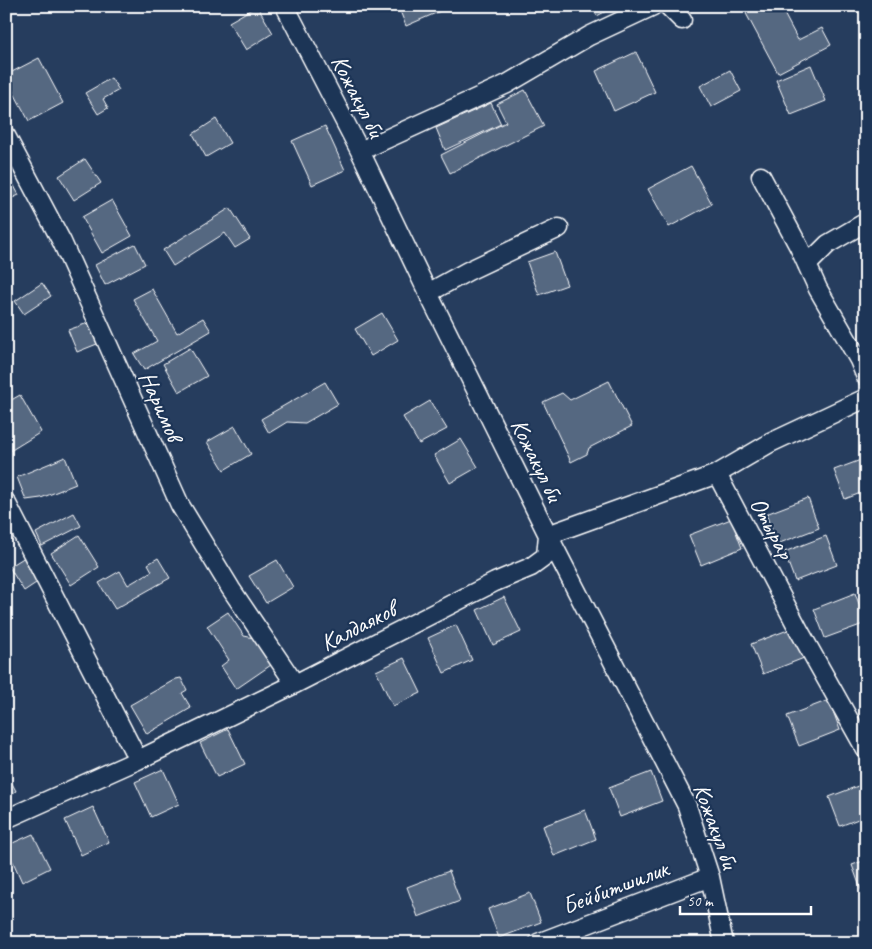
<svg xmlns="http://www.w3.org/2000/svg" width="872" height="949" font-family="Caveat,sans-serif">
<style>
.building{fill:#556781;stroke:#fff}
.lines{fill:none;stroke-linecap:round;stroke-linejoin:round}
.minor-casing{stroke:#fff;stroke-width:21}
.minor{stroke:#1d3557;stroke-width:18}
.labels{text-anchor:middle;dominant-baseline:central;stroke-width:4.5;stroke-linejoin:round;paint-order:stroke}
.street-label{font-size:24px;fill:#fff;stroke:#1d3557}
</style>
<rect width="100%" height="100%" fill="#263d5e"/>
<filter id="ink" filterUnits="userSpaceOnUse"><feTurbulence type="fractalNoise" baseFrequency=".02" numOctaves="2"/><feDisplacementMap in="SourceGraphic" scale="10" xChannelSelector="R" yChannelSelector="G"/><feConvolveMatrix kernelMatrix="1 2 1 2 8 2 1 2 1" color-interpolation-filters="sRGB"/></filter>
<g filter="url(#ink)">
<path class="building" d="M257 6 273 33 246 50 229 22Z
M398 6H452L406 26Z
M592 6H609L610 9 597 16Z
M742 6H780L798 40 822 28 831 45 778 73Z
M636 52 655 92 614 111 596 71Z
M39 58 63 103 29 121 6 78V75Z
M811 65 826 101 791 115 776 80Z
M730 70 741 91 711 107 700 86Z
M111 78 119 90 103 99 108 108 98 114 85 93Z
M525 90 544 126 450 173 441 155 506 122 497 104Z
M491 103 501 124 445 150 436 128Z
M216 119 230 143 206 157 193 134Z
M325 126 345 170 312 185 292 141Z
M85 159 101 183 74 200 59 176Z
M691 166 712 204 669 227 648 189Z
M6 171 19 195 6 201Z
M112 200 132 236 102 253 82 217Z
M230 208 250 239 235 248 225 233 173 266 163 250Z
M135 244 145 264 105 285 95 265Z
M555 252 567 285 539 295 527 262Z
M42 283 51 296 24 314 15 301Z
M152 289 177 333 203 318 211 331 144 370 134 354 157 341 133 299Z
M382 313 398 340 371 356 355 329Z
M88 323 97 344 77 352 68 330Z
M190 348 207 376 179 392 163 364Z
M609 381 632 426 589 448 587 454 571 462 543 402 562 393 570 400Z
M325 382 338 404 305 423 287 422 269 433 261 419Z
M20 395 41 432 10 451 6 450V403Z
M430 401 447 429 419 444 403 417Z
M235 426 251 454 224 470 207 442Z
M461 439 478 467 450 483 434 455Z
M65 457 76 484 41 498 26 500 17 477Z
M866 458V491L845 499 834 470Z
M808 498 819 528 777 544 766 514Z
M74 513 81 526 42 546 36 533Z
M731 519 742 548 701 565 689 535Z
M79 535 99 567 71 585 51 553Z
M826 536 837 565 795 581 784 552Z
M25 557 39 581 24 591 9 567Z
M158 558 170 578 115 609 99 583 120 571 128 585 152 571 148 564Z
M277 560 293 587 266 603 249 576Z
M855 593 866 623 825 638 814 609Z
M504 597 521 632 493 645 477 610Z
M228 612 244 636 254 638 271 665 236 689 221 666 229 660 207 626Z
M456 625 472 660 444 673 428 638Z
M793 628 804 658 763 674 751 644Z
M404 658 421 693 393 706 376 671Z
M181 678 187 690 182 693 191 708 147 734 130 705 176 679Z
M829 700 840 730 799 746 787 716Z
M228 729 245 764 217 777 200 743Z
M163 769 179 804 151 817 135 782Z
M6 772 16 791 6 797Z
M651 772 662 801 620 817 609 788Z
M866 783V816L840 826 829 797Z
M93 807 109 842 81 855 65 820Z
M585 810 596 839 554 856 543 826Z
M33 834 50 868 22 882 6 846Z
M866 860V894L863 895 852 865Z
M449 871 460 901 418 917 407 887Z
M530 893 541 922 499 938 488 909Z"/>
<g class="lines">
<defs>
<path id="minor" d="M285 6 360 151 428 293 548 535 687 806 710 877 724 943
M668 6 682 20
M6 136 62 242 180 505 231 589 295 684
M360 151 507 84 589 36 653 6
M761 176 799 247 818 289 859 360 866 377
M807 265 828 244 866 222
M428 293 468 271 559 228
M717 474 800 632 866 750
M6 502 138 760
M6 819 138 760 295 684 495 582 531 567 546 556 548 535 717 474 770 443 866 398
M538 943 710 877"/>
</defs>
<use href="#minor" class="minor-casing"/>
<use href="#minor" class="minor"/>
</g>
</g>
<g class="labels">
<g class="street-label">
<text transform="translate(358 96) rotate(63)">Кожакул би</text>
<text transform="translate(161 406) rotate(66)">Наримов</text>
<text transform="translate(537 460) rotate(64)">Кожакул би</text>
<text transform="translate(772 528) rotate(62)">Отырар</text>
<text transform="translate(358 626) rotate(-27)">Калдаяков</text>
<text transform="translate(716 826) rotate(70)">Кожакул би</text>
<text transform="translate(615 887) rotate(-21)">Бейбитшилик</text>
</g>
</g>
<rect width="872" height="949" fill="none" stroke="#1d3557" stroke-width="25"/>
<rect x="12" y="12" width="847" height="924" fill="none" stroke="#fff" stroke-width="2" filter="url(#ink)"/>
<path d="M680 906v8h131v-8" fill="none" stroke="#ffffff" stroke-width="2.5"/>
<text x="687" y="906" font-size="15" fill="#ffffff" stroke="#1d3557" stroke-width="4" paint-order="stroke">50 m</text>
</svg>
